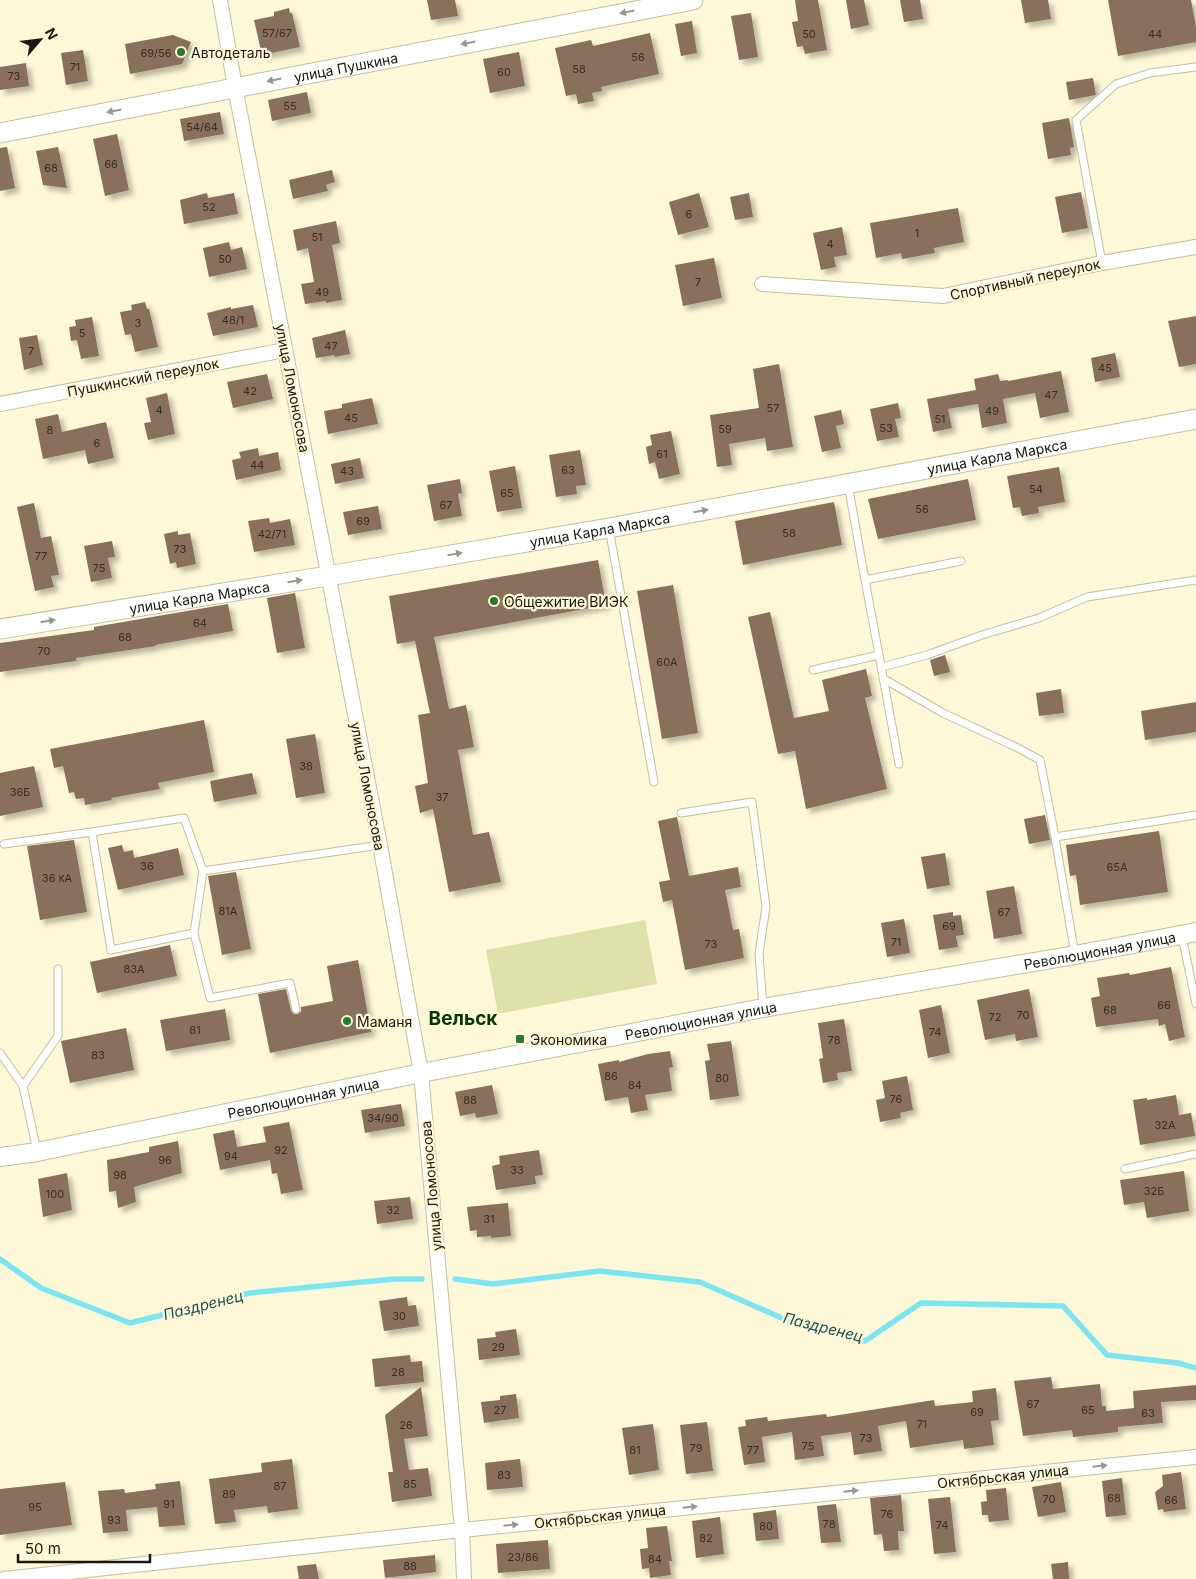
<svg xmlns="http://www.w3.org/2000/svg" width="1196" height="1579" font-family="Inter,sans-serif">
<style>
.green{fill:#dee2aa}
.lines{fill:none;stroke-linecap:round;stroke-linejoin:round}
.stream{stroke:#7be6f1;stroke-width:5.5}
.building{fill:#886f5c;filter:url(#shadow)}
.service-casing{stroke:#c4be9f;stroke-width:9}
.minor-casing{stroke:#c4be9f;stroke-width:16}
.tertiary-casing{stroke:#c4be9f;stroke-width:20}
.secondary-casing{stroke:#c4be9f;stroke-width:21}
.service{stroke:#fff;stroke-width:7}
.minor{stroke:#fff;stroke-width:14}
.tertiary{stroke:#fff;stroke-width:18}
.secondary{stroke:#fff;stroke-width:19}
.oneway{fill:#989792}
.poi-dot{fill:#257c29;stroke:#fef8d8;stroke-width:2}
.labels{text-anchor:middle;dominant-baseline:central;stroke-width:4.5;stroke-linejoin:round;paint-order:stroke}
.number-label{font-size:11px;fill:#362e21}
.poi-label{font-size:14px;fill:#1a180d;stroke:#fef8d8;text-anchor:start}
.street-label{font-size:14px;fill:#1a180d;stroke:#fef8d8}
.water-label{font-size:15px;font-style:italic;fill:#1e4e53;stroke:#fef8d8}
.district-label{font-size:19px;font-weight:bold;fill:#003903;stroke:#fef8d8}
</style>
<defs>
<filter id="shadow"><feDropShadow dx="4.5" dy="4.5" stdDeviation="2.5" flood-color="#0004"/></filter>
</defs>
<rect width="100%" height="100%" fill="#fef8d8"/>
<path class="green" d="M645 920 657 984 498 1014 486 950Z"/>
<g class="lines">
<path class="stream" d="M0 1259 41 1288 130 1323 250 1293 394 1279H422
M455 1279 493 1284 600 1271 700 1282 793 1323 865 1341 921 1303 1063 1306 1107 1355 1178 1363 1196 1368"/>
</g>
<path class="building" d="M427 0H455L458 16 431 20Z
M795 0H818L827 50 805 54 803 46 797 47 792 22 798 21Z
M846 0H864L869 25 851 29Z
M900 0H920L923 19 904 22Z
M1021 0H1048L1051 19 1025 23Z
M1108 0H1191L1196 27V42L1118 56Z
M289 8 290 13H292L300 47 262 55 254 20 274 16V12Z
M751 13 758 57 739 60 731 16Z
M692 21 697 53 681 56 675 24Z
M650 33 659 74 601 87 602 91 592 93 594 101 578 104 576 94 566 96 555 48 591 40 593 46Z
M173 35 191 42 182 64 130 74 125 44Z
M83 50 88 81 66 85 61 53Z
M519 52 525 86 490 93 483 59Z
M26 63 29 86 0 90V67Z
M1093 78 1096 95 1069 100 1066 82Z
M307 92 311 113 272 121 268 100Z
M220 112 224 134 184 141 180 119Z
M1069 118 1074 147 1070 148 1071 155 1048 159 1042 123Z
M117 134 129 190 105 196 93 139Z
M7 147 15 188 0 191V148Z
M58 147 67 188 43 185 36 151Z
M332 170 335 182 326 185 328 191 293 199 289 180Z
M1081 192 1088 228 1062 233 1055 197Z
M207 193 208 198 234 193 238 214 184 224 180 200Z
M699 193 709 227 678 235 669 202Z
M749 193 753 217 735 220 730 197Z
M958 208 964 242 934 248 935 253 902 259 901 253 876 258 870 223Z
M336 221 340 243 332 245 342 300 326 303V301L305 304 301 284 314 282 308 248 297 251 293 230Z
M842 227 847 255 834 257 836 267 821 270 813 233Z
M229 242 231 250 242 247 247 269 209 277 203 248Z
M714 258 722 298 683 306 675 265Z
M145 302 147 309H149L158 347 135 352 131 334 125 335 120 312 132 310 131 305Z
M253 305 258 327 213 336 207 313 231 307V309Z
M1196 316V364L1179 367 1168 321Z
M92 317 99 356 81 359 77 340 71 341 69 327 76 326 75 320Z
M345 330 350 354 335 357 334 355 316 358 312 338Z
M37 335 43 365 24 370 19 338Z
M1115 353 1120 377 1095 382 1091 358Z
M779 364 793 447 767 451 765 438 729 444 732 465 717 467 710 415 759 408 753 369Z
M1061 371 1069 412 1040 418 1035 393 1003 399 1007 423 982 428 978 404 948 409 952 428 933 432 927 399 976 390 974 379 998 374 1000 381 1008 380V381Z
M267 374 273 399 233 408 227 382Z
M167 393 175 434 148 440 144 423 151 422 146 398Z
M372 398 378 424 328 434 324 411 342 408V404Z
M898 403 901 418 895 419 899 437 877 441 870 409Z
M841 410 844 424 836 426 841 448 822 452 814 416Z
M58 414 62 432 106 422 114 458 88 464 85 450 43 459 35 419Z
M671 431 680 474 659 479 655 462 649 464 646 447 652 445 650 435Z
M258 448 259 456 278 452 281 470 236 480 232 460 241 458 239 452Z
M580 450 586 485 576 486 577 494 556 497 549 455Z
M360 458 364 478 335 484 331 464Z
M515 466 522 508 497 512 489 471Z
M1059 467 1065 502 1038 507 1039 513 1022 516 1020 507 1013 508 1007 476Z
M460 479 462 493 458 494 462 516 434 521 427 485Z
M968 479 976 520 878 539 868 499Z
M834 502 842 545 743 565 735 521Z
M34 503 41 538 51 536 59 575 51 576 54 587 35 591 17 507Z
M378 506 382 529 348 535 343 512Z
M269 518 270 523 290 519 295 545 254 552 248 521Z
M178 531V535L190 533 196 564 177 568 176 562 170 564 164 534Z
M112 541 115 557 108 558 112 578 91 582 84 546Z
M598 560 606 605 434 637 449 709 466 705 474 747 458 750 473 835 489 832 501 882 449 892 433 809 420 813 415 786 428 783 418 715 430 713 415 641 397 644 389 596Z
M673 585 698 733 662 739 637 591Z
M295 593 305 648 277 653 267 598Z
M228 604 233 631 155 645 156 646 76 658V661L0 672V643L94 630V627Z
M770 612 794 718 829 711 822 680 866 669 872 696 865 698 887 789 806 809 795 751 778 754 748 617Z
M945 655 950 672 934 676 930 660Z
M1061 689 1064 713 1039 716 1036 693Z
M1196 702V732L1145 740 1141 711Z
M204 720 214 772 158 783 160 789 111 798 112 800 85 805 84 798 76 799 74 792 69 793 63 766 54 768 50 749Z
M315 734 325 793 296 798 286 739Z
M34 766 43 807 0 816V773Z
M252 773 257 794 214 802 210 781Z
M1045 815 1050 840 1029 844 1024 819Z
M677 817 689 876 738 867 741 887 725 890 733 930 739 929 744 958 685 970 672 900 663 902 659 882 670 880 658 821Z
M1159 831 1168 892 1080 905 1076 875 1070 876 1066 845Z
M74 840 87 912 40 920 27 846Z
M122 845 124 852 133 850 134 858 178 848 184 875 118 890 108 848Z
M945 853 950 885 927 889 921 857Z
M236 872 251 949 222 955 208 876Z
M1014 886 1022 934 994 939 986 891Z
M953 912V916L961 915 964 935 956 936 958 947 939 950 933 915Z
M904 919 910 953 887 957 881 923Z
M170 945 177 976 97 993 90 962Z
M358 960 371 1032 270 1053 258 994 286 989 291 1011 294 1014H298L301 1011V1007L333 1001 327 966Z
M1171 967 1185 1037 1169 1041 1165 1024 1159 1026 1158 1019 1096 1027 1091 998 1100 996 1097 978 1129 973 1130 975Z
M1029 989 1038 1037 1016 1041 1015 1034 985 1040 977 1000Z
M941 1005 950 1053 928 1058 919 1010Z
M225 1009 230 1040 166 1051 160 1020Z
M844 1019 852 1071 837 1073 838 1080 823 1083 819 1059 823 1058 818 1023Z
M126 1028 134 1070 70 1083 61 1041Z
M731 1041 739 1096 710 1100 705 1061 710 1060 707 1044Z
M670 1051 673 1067 669 1068 672 1091 645 1095 648 1110 631 1113 628 1097 605 1101 598 1064 619 1060V1062L648 1054Z
M907 1076 913 1110 900 1113 901 1118 880 1122 876 1100 885 1098 882 1081Z
M492 1085 498 1114 476 1118 475 1113 460 1116 455 1092Z
M1176 1095 1179 1115 1191 1113 1195 1136 1140 1145 1133 1100 1147 1098V1100Z
M401 1104 405 1126 365 1133 361 1110Z
M289 1122 303 1190 281 1194 277 1173 272 1174 270 1160 220 1170 213 1134 234 1130 237 1147 266 1142 263 1127Z
M178 1141 182 1173 134 1187 136 1202 118 1208 116 1191 109 1192 107 1160 149 1152V1147Z
M539 1150 543 1175 535 1176 536 1184 496 1190 492 1166 500 1164 499 1156Z
M1184 1171 1189 1211 1147 1218 1144 1202 1124 1205 1120 1180Z
M67 1173 72 1210 43 1217 38 1179Z
M410 1197 413 1219 377 1224 374 1201Z
M508 1203 511 1236 491 1238V1236L477 1237V1230L470 1231 467 1207Z
M407 1297 408 1306 416 1305 419 1326 384 1331 379 1301Z
M516 1329 520 1355 479 1360 477 1339 496 1337 495 1332Z
M410 1355 411 1362 422 1361 424 1382 375 1387 372 1359Z
M1051 1377 1053 1389 1100 1384 1102 1406H1106V1411L1134 1408 1133 1391 1196 1385V1400L1161 1402 1163 1423 1118 1427V1432L1073 1437 1072 1430 1023 1436 1014 1381Z
M421 1387 428 1436 404 1439 409 1470 428 1468 432 1496 392 1502 388 1472H393L385 1415Z
M996 1388 999 1420 991 1421 994 1445 964 1449 963 1440 910 1448 906 1421 878 1426 882 1451 854 1455 851 1432 821 1436 824 1456 795 1460 792 1432 762 1437 765 1462 744 1465 738 1427 746 1426 745 1420 767 1417 768 1421 826 1414 827 1417 934 1400 935 1406 973 1402 972 1391Z
M516 1394 519 1418 484 1423 481 1402 500 1400V1396Z
M707 1422 713 1471 686 1474 680 1425Z
M653 1424 659 1470 629 1475 622 1428Z
M292 1459 298 1509 268 1513 267 1506 234 1510 236 1522 215 1524 209 1479 262 1472 261 1463Z
M520 1459 523 1487 487 1490 485 1463Z
M1181 1472 1186 1509 1164 1512 1163 1509 1158 1510 1155 1492 1163 1486 1162 1475Z
M1122 1478 1126 1515 1106 1517 1102 1481Z
M180 1481 185 1525 159 1527 157 1507 126 1510 128 1531 103 1533 98 1491 124 1489 125 1493 156 1489 155 1484Z
M65 1482 72 1525 0 1535V1489Z
M1061 1482 1066 1512 1038 1517 1032 1487Z
M1006 1488 1009 1520 989 1522 988 1515H982L981 1502 987 1501 986 1490Z
M901 1495 904 1531H898L899 1550 884 1551 882 1534 874 1535 870 1498Z
M950 1497 956 1552 934 1554 928 1499Z
M836 1504 841 1542 821 1543 817 1506Z
M776 1510 779 1539 756 1541 753 1513Z
M720 1517 724 1554 696 1558 692 1521Z
M667 1526 672 1561H669L671 1575 650 1578 649 1568 642 1569 640 1549 648 1548 646 1528Z
M548 1540 550 1569 498 1573 496 1544Z
M435 1555 436 1572 385 1578 383 1560Z
M1068 1562 1069 1579H1053L1051 1564Z
M316 1564 319 1579H299L297 1566Z"/>
<g class="lines">
<defs>
<path id="service" d="M1102 263 1076 120 1116 84 1150 73 1196 67
M848 484 865 580
M609 528 654 782
M879 655 899 764
M882 667 927 655 982 635 1039 618 1087 597 1196 580
M813 670 879 655 865 580 961 561
M884 679 943 713 1018 748 1040 760 1055 837
M681 813 752 802 766 907 759 953 763 1007
M4 844 92 832
M203 871 194 933 111 950 92 832 184 818 203 871 380 845
M194 933 210 998 290 983 296 1009
M1182 936 1196 1004
M1075 955 1055 837 1196 815
M0 1053 23 1086
M37 1151 23 1086 58 1036V969
M1125 1169 1196 1154"/>
<path id="minor" d="M220 0 235 87 380 845 421 1073 462 1530 464 1579
M762 284 943 296 1102 263 1196 247
M0 404 285 350
M4 1579 462 1530 1196 1457"/>
<g id="tertiary">
<path id="s1" d="M0 1157 37 1152 421 1073 763 1008 1075 955 1196 932"/>
</g>
<g id="secondary">
<path id="s2" d="M0 133 693 0"/>
<path id="s3" d="M0 629 328 576 609 528 1196 419"/>
</g>
</defs>
<use href="#service" class="service-casing"/>
<use href="#minor" class="minor-casing"/>
<use href="#tertiary" class="tertiary-casing"/>
<use href="#secondary" class="secondary-casing"/>
<use href="#service" class="service"/>
<use href="#minor" class="minor"/>
<use href="#tertiary" class="tertiary"/>
<use href="#secondary" class="secondary"/>
</g>
<defs><path id="oneway-solid" d="M-6-.8H1V-3.2L6.5 0L1 3.2V.8H-6Z" transform="scale(1.25)"/></defs>
<g class="oneway">
<use href="#oneway-solid" transform="translate(627 12) rotate(169)"/>
<use href="#oneway-solid" transform="translate(468 43) rotate(169)"/>
<use href="#oneway-solid" transform="translate(274 80) rotate(169)"/>
<use href="#oneway-solid" transform="translate(114 111) rotate(169)"/>
<use href="#oneway-solid" transform="translate(701 511) rotate(-10)"/>
<use href="#oneway-solid" transform="translate(455 554) rotate(-10)"/>
<use href="#oneway-solid" transform="translate(295 581) rotate(-9)"/>
<use href="#oneway-solid" transform="translate(48 621) rotate(-9)"/>
<use href="#oneway-solid" transform="translate(1100 1466) rotate(-6)"/>
<use href="#oneway-solid" transform="translate(851 1491) rotate(-6)"/>
<use href="#oneway-solid" transform="translate(690 1507) rotate(-6)"/>
<use href="#oneway-solid" transform="translate(511 1525) rotate(-6)"/>
</g>
<g class="poi-dot">
<circle cx="181" cy="52" r="5"/>
<circle cx="494" cy="601" r="5"/>
<circle cx="347" cy="1021" r="5"/>
<rect x="515" y="1034" width="10" height="10" rx="2.5"/>
</g>
<g class="labels">
<g class="number-label">
<text x="277" y="33">57/67</text>
<text x="809" y="34">50</text>
<text x="1155" y="34">44</text>
<text x="156" y="53">69/56</text>
<text x="638" y="57">56</text>
<text x="75" y="67">71</text>
<text x="579" y="69">58</text>
<text x="504" y="72">60</text>
<text x="14" y="76">73</text>
<text x="290" y="106">55</text>
<text x="202" y="127">54/64</text>
<text x="111" y="164">66</text>
<text x="51" y="168">68</text>
<text x="209" y="207">52</text>
<text x="689" y="214">6</text>
<text x="917" y="233">1</text>
<text x="317" y="237">51</text>
<text x="830" y="244">4</text>
<text x="225" y="259">50</text>
<text x="698" y="282">7</text>
<text x="322" y="292">49</text>
<text x="233" y="320">48/1</text>
<text x="138" y="323">3</text>
<text x="82" y="333">5</text>
<text x="331" y="346">47</text>
<text x="31" y="351">7</text>
<text x="1105" y="368">45</text>
<text x="250" y="391">42</text>
<text x="1051" y="395">47</text>
<text x="773" y="408">57</text>
<text x="159" y="410">4</text>
<text x="992" y="411">49</text>
<text x="351" y="418">45</text>
<text x="940" y="419">51</text>
<text x="886" y="428">53</text>
<text x="725" y="429">59</text>
<text x="50" y="430">8</text>
<text x="97" y="443">6</text>
<text x="662" y="454">61</text>
<text x="257" y="465">44</text>
<text x="568" y="470">63</text>
<text x="347" y="471">43</text>
<text x="1036" y="489">54</text>
<text x="507" y="493">65</text>
<text x="446" y="505">67</text>
<text x="922" y="509">56</text>
<text x="363" y="521">69</text>
<text x="789" y="533">58</text>
<text x="272" y="534">42/71</text>
<text x="180" y="549">73</text>
<text x="41" y="556">77</text>
<text x="99" y="568">75</text>
<text x="200" y="623">64</text>
<text x="125" y="637">68</text>
<text x="44" y="651">70</text>
<text x="667" y="662">60А</text>
<text x="306" y="766">38</text>
<text x="20" y="792">36Б</text>
<text x="442" y="797">37</text>
<text x="147" y="866">36</text>
<text x="1117" y="867">65А</text>
<text x="57" y="878">36 кА</text>
<text x="228" y="911">81А</text>
<text x="1004" y="912">67</text>
<text x="949" y="926">69</text>
<text x="896" y="942">71</text>
<text x="711" y="944">73</text>
<text x="134" y="969">83А</text>
<text x="1164" y="1005">66</text>
<text x="1110" y="1010">68</text>
<text x="1023" y="1015">70</text>
<text x="995" y="1017">72</text>
<text x="195" y="1030">81</text>
<text x="935" y="1032">74</text>
<text x="834" y="1040">78</text>
<text x="98" y="1055">83</text>
<text x="611" y="1076">86</text>
<text x="722" y="1078">80</text>
<text x="635" y="1085">84</text>
<text x="896" y="1099">76</text>
<text x="470" y="1100">88</text>
<text x="383" y="1118">34/90</text>
<text x="1165" y="1125">32А</text>
<text x="281" y="1150">92</text>
<text x="231" y="1156">94</text>
<text x="165" y="1160">96</text>
<text x="517" y="1170">33</text>
<text x="120" y="1175">98</text>
<text x="1154" y="1191">32Б</text>
<text x="55" y="1194">100</text>
<text x="393" y="1210">32</text>
<text x="489" y="1219">31</text>
<text x="399" y="1316">30</text>
<text x="498" y="1347">29</text>
<text x="398" y="1372">28</text>
<text x="1033" y="1404">67</text>
<text x="500" y="1410">27</text>
<text x="1088" y="1410">65</text>
<text x="977" y="1412">69</text>
<text x="1148" y="1413">63</text>
<text x="922" y="1424">71</text>
<text x="406" y="1425">26</text>
<text x="866" y="1438">73</text>
<text x="808" y="1446">75</text>
<text x="696" y="1448">79</text>
<text x="635" y="1450">81</text>
<text x="753" y="1450">77</text>
<text x="504" y="1475">83</text>
<text x="410" y="1484">85</text>
<text x="280" y="1486">87</text>
<text x="229" y="1494">89</text>
<text x="1114" y="1498">68</text>
<text x="1049" y="1499">70</text>
<text x="1171" y="1500">66</text>
<text x="169" y="1504">91</text>
<text x="35" y="1507">95</text>
<text x="887" y="1514">76</text>
<text x="114" y="1520">93</text>
<text x="829" y="1524">78</text>
<text x="942" y="1525">74</text>
<text x="766" y="1526">80</text>
<text x="706" y="1538">82</text>
<text x="523" y="1557">23/86</text>
<text x="655" y="1559">84</text>
<text x="410" y="1566">88</text>
</g>
<g class="poi-label">
<text x="191" y="52">Автодеталь</text>
<text x="504" y="601">Общежитие ВИЭК</text>
<text x="357" y="1021">Маманя</text>
<text x="530" y="1039">Экономика</text>
</g>
<g class="street-label">
<text stroke="none"><textPath href="#s2" startOffset="352">улица Пушкина</textPath></text>
<text transform="translate(1025 279) rotate(-12)">Спортивный переулок</text>
<text transform="translate(143 377) rotate(-11)">Пушкинский переулок</text>
<text transform="translate(293 388) rotate(79)">улица Ломоносова</text>
<text stroke="none"><textPath href="#s3" startOffset="1012">улица Карла Маркса</textPath></text>
<text stroke="none"><textPath href="#s3" startOffset="608">улица Карла Маркса</textPath></text>
<text stroke="none"><textPath href="#s3" startOffset="202">улица Карла Маркса</textPath></text>
<text transform="translate(368 786) rotate(79)">улица Ломоносова</text>
<text stroke="none"><textPath href="#s1" startOffset="1119">Революционная улица</textPath></text>
<text stroke="none"><textPath href="#s1" startOffset="714">Революционная улица</textPath></text>
<text stroke="none"><textPath href="#s1" startOffset="309">Революционная улица</textPath></text>
<text transform="translate(431 1186) rotate(-95)">улица Ломоносова</text>
<text transform="translate(1003 1476) rotate(-6)">Октябрьская улица</text>
<text transform="translate(600 1516) rotate(-6)">Октябрьская улица</text>
</g>
<g class="water-label">
<text transform="translate(203 1305) rotate(-14)">Паздренец</text>
<text transform="translate(823 1327) rotate(14)">Паздренец</text>
</g>
<g class="district-label">
<text x="463" y="1018">Вельск</text>
</g>
</g>
<g transform="translate(40 40) rotate(62)" stroke="#fef8d8" stroke-width="4" paint-order="stroke">
<path d="M0-4L9 19L0 12L-9 19Z" fill="#1a180d"/>
<text y="-8" font-size="14" font-weight="bold" text-anchor="middle" fill="#1a180d">N</text>
</g>
<path d="M18 1554v8h132v-8" fill="none" stroke="#1a180d" stroke-width="2.5"/>
<text x="25" y="1554" font-size="15" fill="#1a180d" stroke="#fef8d8" stroke-width="4" paint-order="stroke">50 m</text>
</svg>
